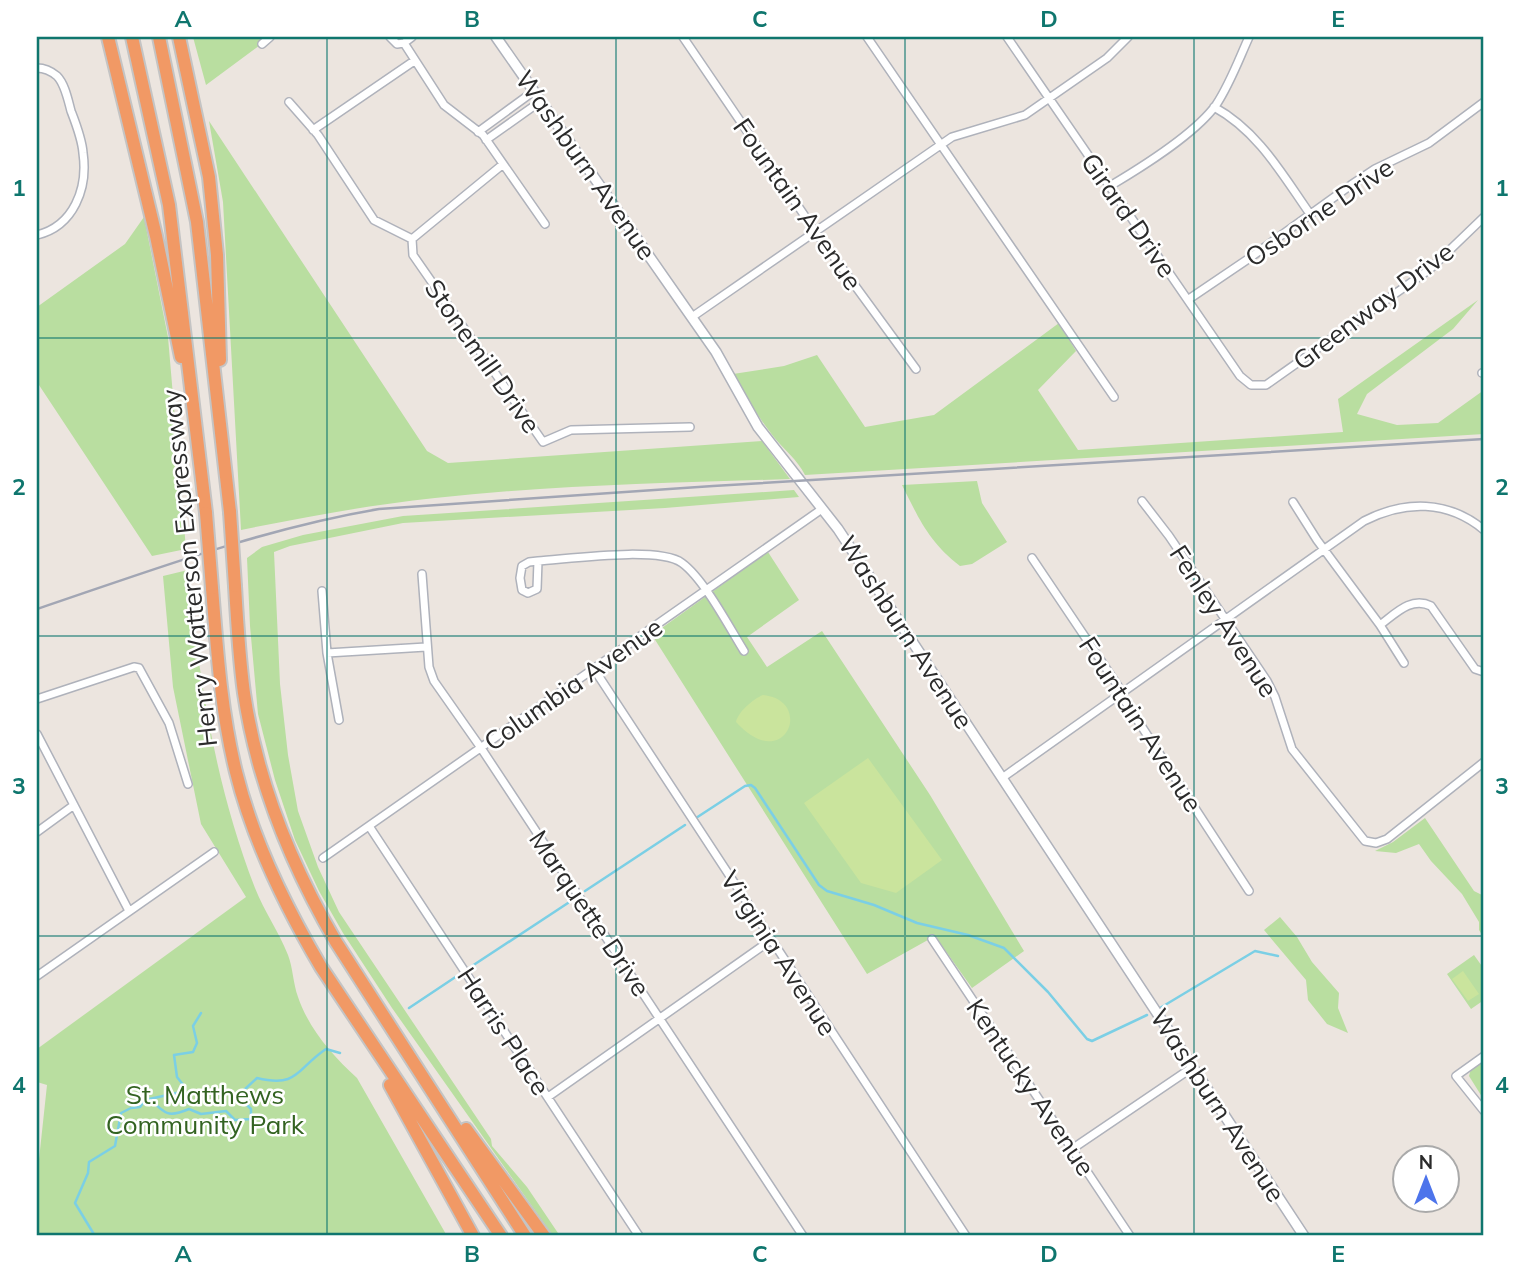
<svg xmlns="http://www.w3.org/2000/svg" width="1521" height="1273" font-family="Mulish,sans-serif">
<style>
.green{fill:#b9dea0}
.pitch{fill:#cae49d}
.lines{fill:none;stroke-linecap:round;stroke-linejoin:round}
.stream{stroke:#7bcfe5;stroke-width:2.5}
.minor-casing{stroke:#afb2bb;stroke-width:10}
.tertiary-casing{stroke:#afb2bb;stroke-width:12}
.motorway-casing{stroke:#c4c4c4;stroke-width:16}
.minor{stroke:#fff;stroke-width:7}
.tertiary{stroke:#fff;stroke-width:9}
.motorway{stroke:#f19965;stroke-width:12}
.rail{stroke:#a2a6b4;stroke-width:2.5}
.motorway-bridge-casing{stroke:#c4c4c4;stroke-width:16;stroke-linecap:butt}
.motorway-bridge{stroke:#f19965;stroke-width:12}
.grid{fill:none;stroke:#0f766e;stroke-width:2;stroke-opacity:0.55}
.labels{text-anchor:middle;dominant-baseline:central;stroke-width:5;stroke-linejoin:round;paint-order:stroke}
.street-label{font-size:26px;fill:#2b2b2b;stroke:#fff}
.park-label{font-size:26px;fill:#336321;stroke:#fff}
.neatline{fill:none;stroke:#0f766e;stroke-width:2.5}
.grid-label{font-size:23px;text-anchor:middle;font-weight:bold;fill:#0f766e}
</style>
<rect width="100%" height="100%" fill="#ece5df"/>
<path class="green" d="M193 37H271L206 85Z
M209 121 427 451 448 463 762 441 790 479C672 483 552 485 435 498 369 505 305 517 241 530L223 202Z
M144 217 168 337 186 549 152 556 37 382V307L125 244Z
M1478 300 1453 329 1367 394 1357 414 1397 425 1438 423 1484 390V434L805 475C797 459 784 450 773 436 758 417 745 395 733 374L784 366 817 355 865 427 934 415 1059 323 1076 351 1038 390 1078 450 1343 432 1338 399Z
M977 481 982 503 1007 542 972 564 960 566C929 542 919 519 902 485Z
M794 490 799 497 665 508 403 523 290 546 274 552 280 684 288 755 298 811 318 867 339 912 491 1139 492 1146 527 1187 560 1236H553L392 1008 343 933 319 891 295 840 275 780 258 714 250 626 247 558 262 547 303 535 403 516Z
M768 552 799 600 747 637 767 667 822 631 930 795 1024 951 972 988 935 936 867 974 652 635Z
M188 570C199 679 215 785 255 888 264 911 279 932 288 955 293 968 293 983 298 997 309 1029 332 1055 357 1078L447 1236H37V1178L47 1085 37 1082V1049L246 897 201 824 173 687 163 576Z
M1425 818 1474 891 1484 896V938L1479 930V922L1462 894 1431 861 1419 844 1396 853 1375 851 1393 842Z
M1280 917 1297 937 1312 962 1339 993 1338 1008 1348 1033 1327 1024 1308 1000 1306 980 1264 930Z
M1474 955 1484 969V1000L1471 1009 1447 974Z
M1484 1060V1100L1469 1076 1471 1069Z"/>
<path class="pitch" d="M763 695C815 700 785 776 736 722 738 712 753 699 763 695Z
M868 758 942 860 896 893 861 883 804 803Z
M1463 971 1479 994 1468 1001 1452 979Z"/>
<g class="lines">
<path class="stream" d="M696 818 745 786 751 785 755 788 819 885 827 891 874 905 917 923 968 935 1004 948 1048 992 1087 1039 1092 1041 1147 1015
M585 891 685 825
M469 968 571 901
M409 1008 460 974
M1160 1008 1255 951 1278 956
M150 1099C165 1114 168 1118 189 1109L201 1114 226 1111 235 1120 251 1119V1109L242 1100 244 1090 257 1078C299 1088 296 1069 326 1049L340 1053
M95 1236 75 1203 88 1173 89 1162 115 1146 121 1113 131 1108 140 1107 145 1100 181 1092 184 1086 177 1077 174 1055 193 1052 197 1043 193 1026 201 1013"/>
<defs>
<path id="minor" d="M390 37 397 44 404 43 412 37
M683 37 815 231 916 369
M867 37 1114 397
M1007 37 1240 376 1251 385H1266L1430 269 1484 217
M404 43 444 105 483 135 545 224
M262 44 270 37
M37 68C44 68 51 71 57 76 65 84 68 100 71 111 76 124 82 139 83 153 88 188 74 226 37 235
M289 102 318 135 374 220 412 239
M1214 107C1258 131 1282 174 1310 214
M313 130 414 61
M478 132 534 91
M486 140 541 101
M1110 186C1142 167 1194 135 1216 105 1230 84 1239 59 1249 37
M412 239 413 255 543 442 571 430 690 427
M412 239 502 165
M1189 299 1251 257 1351 185 1375 169 1429 143 1484 102
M692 317 952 137 1025 115 1107 58 1128 37
M1482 373H1484
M1142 501 1169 536 1267 681 1275 697 1292 749 1365 841 1376 843 1387 839 1484 762
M1293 502 1317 540 1380 625 1404 663
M1032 558 1118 686 1125 701 1249 891
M538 561 537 589 528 593 522 590 520 578 522 566 529 562 538 561C569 559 658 546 682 563 704 579 729 627 744 651
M422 574 429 667 434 681 481 748 803 1236
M322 591 327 653 339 720
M1380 625C1395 614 1411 596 1431 606L1475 669 1484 672
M327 653 426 647
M594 669 966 1236
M37 699 134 667 139 668 169 723 188 784
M37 734 129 911
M1002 778 1364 521C1405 500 1448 500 1484 530
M369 826 639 1236
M37 832 74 805
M323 858 822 509
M932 939 1130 1236
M37 976 214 852
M1484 1056 1456 1076 1484 1111
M548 1097 771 940
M1072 1149 1193 1067"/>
<path id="tertiary" d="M496 37 716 352 758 427 838 529 1304 1236"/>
<path id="motorway" d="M108 37 156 236 181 357
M132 37 169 205 206 513
M159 37 197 222 230 512
M179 37 209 177 217 255 220 360
M235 586C237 621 239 657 244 693 257 781 291 865 336 942L525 1236
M212 588C217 650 221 712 236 772 253 841 285 906 321 967L501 1236
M390 1085 473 1236
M466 1129 544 1236"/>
</defs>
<use href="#minor" class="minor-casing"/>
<use href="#tertiary" class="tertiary-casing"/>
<use href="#motorway" class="motorway-casing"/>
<use href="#minor" class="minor"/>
<use href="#tertiary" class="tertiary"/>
<use href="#motorway" class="motorway"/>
<path class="rail" d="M37 609C150 571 261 529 379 509L713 486 1484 439"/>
<defs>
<path id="motorway-bridge" d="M230 512 235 586
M206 513 212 588"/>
</defs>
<use href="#motorway-bridge" class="motorway-bridge-casing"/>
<use href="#motorway-bridge" class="motorway-bridge"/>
</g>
<path class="grid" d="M327 37V1236M616 37V1236M905 37V1236M1194 37V1236M37 338H1484M37 636H1484M37 936H1484"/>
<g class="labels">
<g class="street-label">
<text transform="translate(586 165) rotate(55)">Washburn Avenue</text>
<text transform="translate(798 204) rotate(55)">Fountain Avenue</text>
<text transform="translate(1319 212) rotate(-34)">Osborne Drive</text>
<text transform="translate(1129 215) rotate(55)">Girard Drive</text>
<text transform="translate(1373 306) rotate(-37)">Greenway Drive</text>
<text transform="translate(483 356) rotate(55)">Stonemill Drive</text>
<text transform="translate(189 568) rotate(-96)">Henry Watterson Expressway</text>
<text transform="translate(1224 621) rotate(57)">Fenley Avenue</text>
<text transform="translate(906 632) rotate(57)">Washburn Avenue</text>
<text transform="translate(573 684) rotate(-35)">Columbia Avenue</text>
<text transform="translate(1141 724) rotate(57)">Fountain Avenue</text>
<text transform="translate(590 913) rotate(56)">Marquette Drive</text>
<text transform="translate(779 953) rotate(57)">Virginia Avenue</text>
<text transform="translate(504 1031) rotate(57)">Harris Place</text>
<text transform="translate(1031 1087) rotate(56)">Kentucky Avenue</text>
<text transform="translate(1218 1105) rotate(57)">Washburn Avenue</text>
</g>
<g class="park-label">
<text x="205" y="1094">St. Matthews<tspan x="205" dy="30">Community Park</tspan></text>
</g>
</g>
<rect width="1521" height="1273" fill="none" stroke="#ffffff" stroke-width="77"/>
<g transform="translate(1426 1179)"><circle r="33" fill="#ffffff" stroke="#aaaaaa" stroke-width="2"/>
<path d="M0-5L12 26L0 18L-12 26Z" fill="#4d74eb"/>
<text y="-10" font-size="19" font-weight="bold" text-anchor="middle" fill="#2b2b2b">N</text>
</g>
<rect x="38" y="38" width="1444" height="1196" class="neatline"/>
<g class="grid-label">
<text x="183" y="27">A</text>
<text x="472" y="27">B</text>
<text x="760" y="27">C</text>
<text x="1049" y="27">D</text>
<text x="1338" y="27">E</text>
<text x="19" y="196">1</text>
<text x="1502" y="196">1</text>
<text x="19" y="495">2</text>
<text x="1502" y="495">2</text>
<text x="19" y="794">3</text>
<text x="1502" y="794">3</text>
<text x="19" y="1093">4</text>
<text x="1502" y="1093">4</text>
<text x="183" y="1262">A</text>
<text x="472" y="1262">B</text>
<text x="760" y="1262">C</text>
<text x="1049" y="1262">D</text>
<text x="1338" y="1262">E</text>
</g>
</svg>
